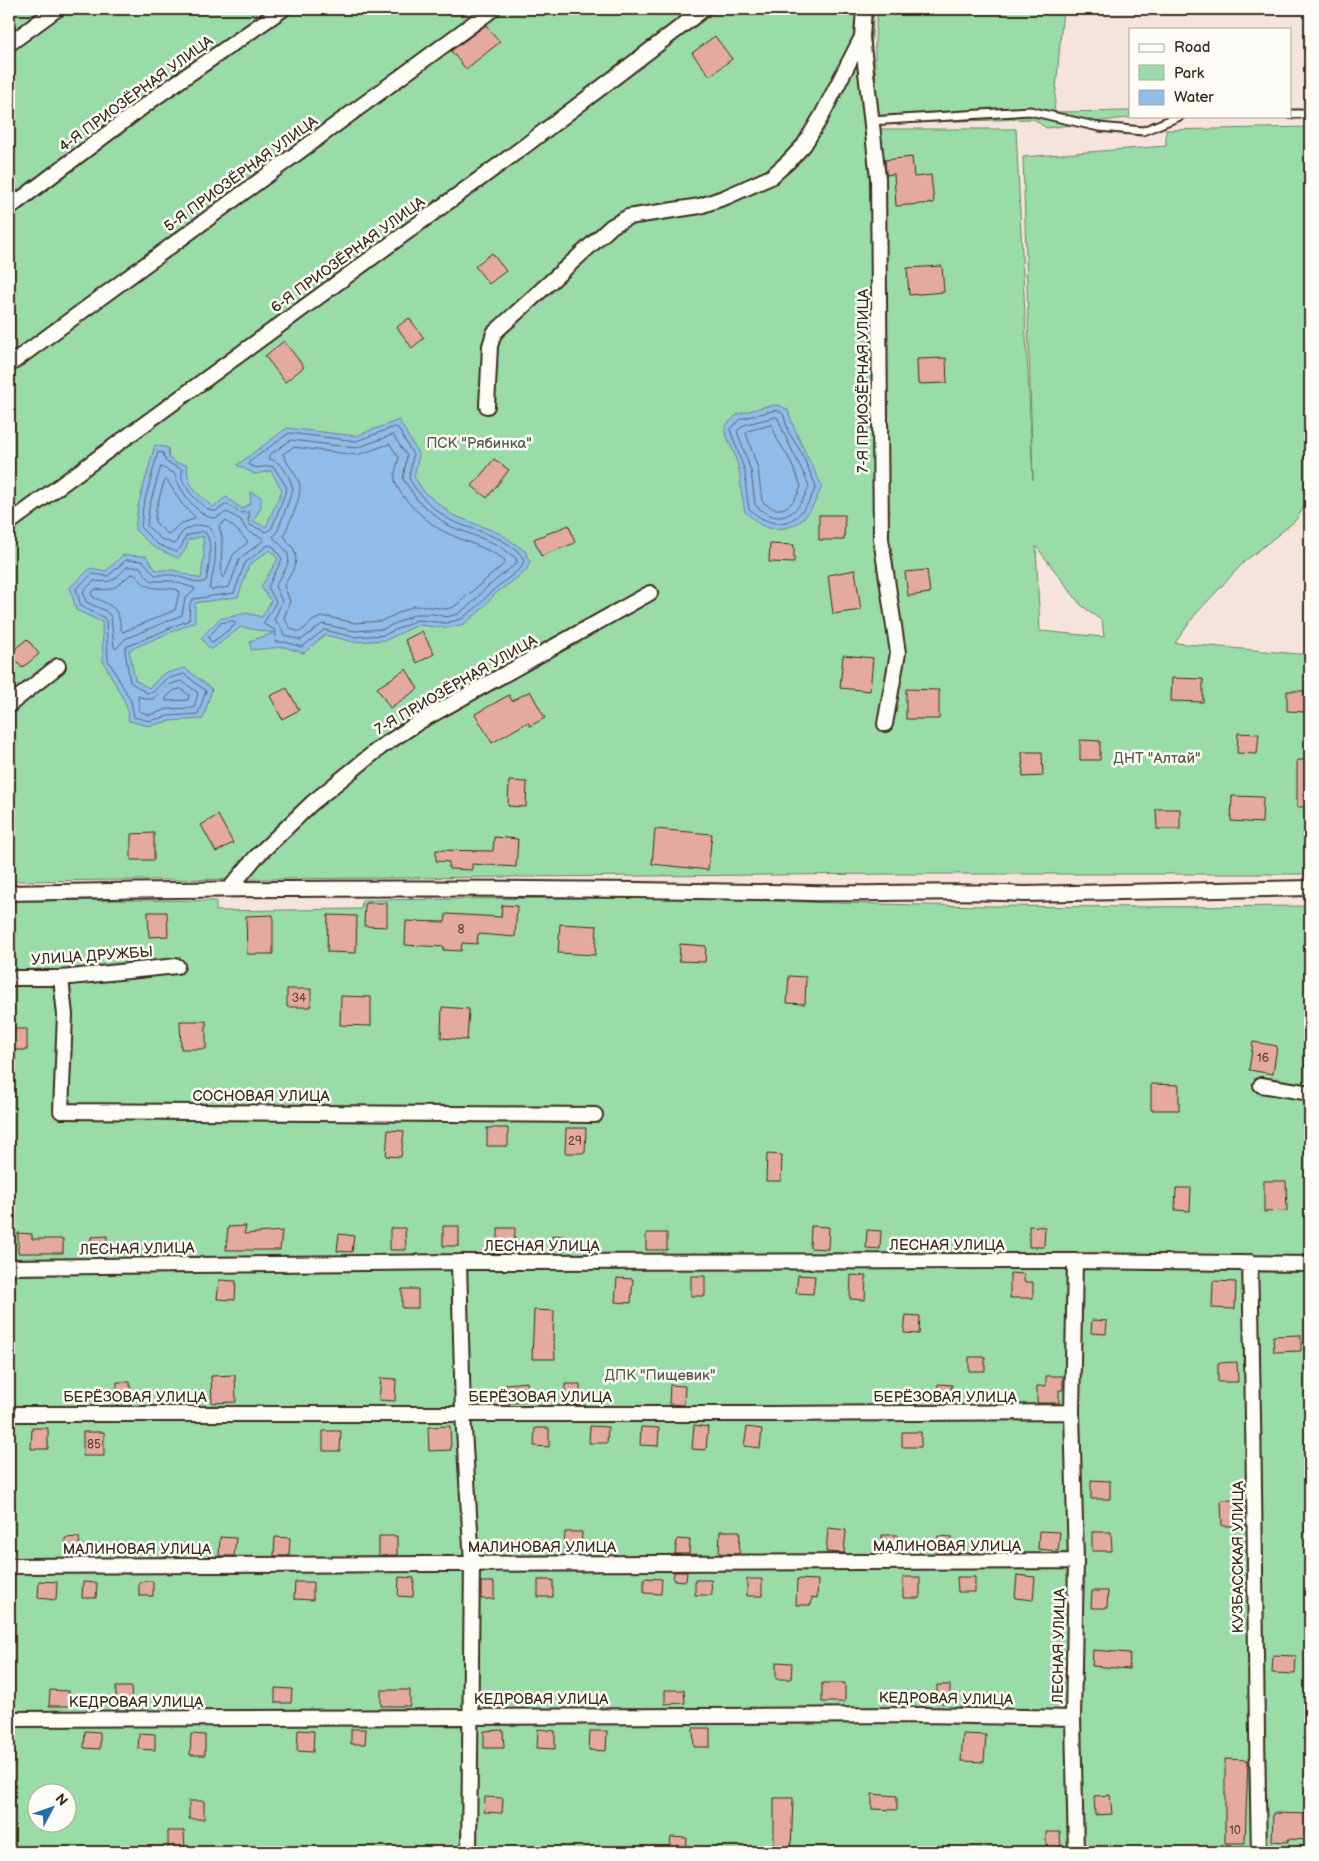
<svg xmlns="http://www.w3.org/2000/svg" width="1319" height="1861" font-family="'Balsamiq Sans',sans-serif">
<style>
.green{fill:#9adca7;stroke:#6a8362;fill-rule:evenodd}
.water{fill:#8fbce9;stroke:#6d8298}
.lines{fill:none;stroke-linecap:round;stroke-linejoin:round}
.shore{stroke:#5d646f;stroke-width:1}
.building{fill:#e4aaa0;stroke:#3b2a1e}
.service-casing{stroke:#3b2a1e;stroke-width:11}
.minor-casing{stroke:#3b2a1e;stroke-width:18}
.service{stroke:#fdfcf7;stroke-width:7}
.minor{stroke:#fdfcf7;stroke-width:14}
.labels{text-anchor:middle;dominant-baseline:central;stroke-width:5;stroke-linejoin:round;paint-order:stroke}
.number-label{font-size:12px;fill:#654a3e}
.street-label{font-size:15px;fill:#3b2a1e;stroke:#fdfcf7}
.park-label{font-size:15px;fill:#585f47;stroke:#fdfcf7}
</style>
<rect width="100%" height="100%" fill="#f6e3dd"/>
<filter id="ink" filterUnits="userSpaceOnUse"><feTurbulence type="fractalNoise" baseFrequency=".02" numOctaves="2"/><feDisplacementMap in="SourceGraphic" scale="10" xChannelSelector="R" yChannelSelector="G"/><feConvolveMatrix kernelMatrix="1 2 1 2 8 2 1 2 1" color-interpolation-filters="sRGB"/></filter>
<g filter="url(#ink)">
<path class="green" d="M9 9H874L871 49 877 129H1016L1033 480 1023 157 1166 146V130L1310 127V498L1295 521 1244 562 1194 616 1175 643 1310 655V874H895L9 881ZM1036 546 1080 604 1102 621 1104 637 1040 631Z
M885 9H1063L1054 112 1130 111V116H1142L1046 128 1034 119 886 123 878 117C876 82 872 46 878 11Z
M672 897C884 907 1097 908 1310 906V1852H9V901L143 900 216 901V911L361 909 362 900ZM38 1794H68V1824H38Z"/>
<path class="water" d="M779 405 788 410C796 437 810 461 822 486 814 505 806 525 784 528 775 529 768 529 761 525 755 521 750 516 745 512L741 490 740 474 734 453 725 432V426L738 414 763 407Z
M399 420 419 455 414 477 425 493 453 515 501 534 525 551 530 562 526 571 494 595 480 611 464 624 447 628 418 625 386 640 354 642 325 635 304 653 284 647 251 650 250 641 274 633 241 627 211 650 201 638 219 619 247 613 262 617 271 601 261 587 278 559 270 550 249 565 238 597 195 603V622L129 650 135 680 149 688 163 674 185 668 212 689 203 719 169 721 149 726 129 721 126 704 103 661 102 622 76 610 70 587 91 568 106 571 123 555 146 556 156 570H173L201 579 204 554 203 536 188 540 186 549 178 558 155 548 135 530 138 506 155 445 168 448 169 458 176 463 187 465C187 487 197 493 213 507L226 497 242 509 251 503 250 492 261 497V507L253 521 266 527 282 490 271 471 255 474 237 465 287 428 356 436Z"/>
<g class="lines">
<path class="shore" d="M777 410 783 414 789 433 801 452 816 486C804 520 780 537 749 509L746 489 745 472 730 429 741 419Z
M776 417 778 418C786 442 800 463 809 486 799 514 780 529 755 505L751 471 737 431 744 425Z
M772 425 777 439 789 458 801 486C794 506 780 518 762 501L758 469 746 433 748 431Z
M395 427 398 428 413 455 409 478C416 493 437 513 452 521 472 530 516 539 524 561L521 568 491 592 477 607 461 619 446 623 417 620 384 635 354 637 324 630 302 647 285 642H275L274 640 276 634 275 630 263 624 276 602 268 587 282 559 274 547 268 545 245 563 234 593 193 599 190 603 189 620 126 647 125 651 130 682 147 693 153 692 166 679 184 674 206 691 198 714 169 716 149 721 134 717 131 701 108 660 106 620 103 617 81 606 76 589 92 574 108 576 126 560 143 561 155 575H173L199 583 206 581C209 568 213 544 206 533L202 531 186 536 181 547 176 552 157 544 141 528 143 507 158 452 163 453 166 462 182 469C182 473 181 478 183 481 187 491 205 512 216 511L227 504 240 513 249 512 250 514 248 520 250 525 266 532 272 528 287 488 274 467C264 464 260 471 249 465V462L289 433 356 441Z
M393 435 407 456 403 479 418 501 447 525 496 544 516 558 517 563 487 587 472 603 458 614 446 617 433 614H416L383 629 355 631 322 624 301 640 284 635 280 626 274 620 282 601 275 586C280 577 293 563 287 552 283 546 277 542 273 537L278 530 293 489C290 477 282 461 269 459L268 456 291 440 356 448Z
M390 444 399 458C397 465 394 473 395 480 398 497 430 525 445 532 465 542 486 547 505 560V563L454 607 446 609 433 607 414 606 381 621 355 623 328 617H321L314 620 300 632 291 629 284 618 290 601 284 586C290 574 301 562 293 548 290 544 286 540 284 535 289 522 304 495 299 482 295 472 286 463 283 454L293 447 357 455Z
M161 467 175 474C177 487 198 517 213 518 218 518 222 514 227 512L241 520 247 531 263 538V541L240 558 229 587 212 590 209 588C214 575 220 540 210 528 197 521 180 529 176 543L174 544 161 539 147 526 149 508Z
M167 480 182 504 195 517 194 519 180 524 169 534 165 532 155 522 156 509 164 482Z
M226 521C234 526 242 535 248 542L233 555 225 576 223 578 221 575 222 537 219 526Z
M127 567H140L147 577 152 581H172L194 588 195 590 185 599 182 615 125 639 116 649 114 647 111 617 106 611 86 602 83 591 94 581C114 583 113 581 127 567Z
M131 574 136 575C150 594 158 585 178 590L179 593 175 610 123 632 121 630C119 607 112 606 93 597L91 593 96 589C115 592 117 585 131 574Z
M233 621 235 622V625L214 641 211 642 209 639V636L221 623Z
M182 681 198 693 194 708 168 709 149 715 139 711 138 696 147 699H153L169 685Z
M181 689 189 695 188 700 166 701V698L173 691Z"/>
</g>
<path class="building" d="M486 25 500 42 466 69 451 51Z
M715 36 732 59 710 76 692 53Z
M912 157 914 177 931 175 934 203 896 206 894 174 886 175 885 160Z
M492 253 506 271 489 284 475 266Z
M942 266 944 292 909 295 907 268Z
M409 318 424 338 412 348 397 327Z
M284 341 304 367 285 382 265 356Z
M946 358 947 383 918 384 917 359Z
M494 459 509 470 487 498 472 486Z
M819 515H845L844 540H819Z
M569 525 575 543 541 556 534 539Z
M770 544 794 545V563L769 562Z
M855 570 861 610 833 614 828 575Z
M927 570 930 593 908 596 905 572Z
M422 631 434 654 417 663 405 640Z
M27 639 39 654 22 668 10 653Z
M843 655 873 658 870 691 840 688Z
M406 669 418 689 390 708 377 688Z
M1172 678 1203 679V702L1171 701Z
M287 688 299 710 282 719 270 696Z
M906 689 939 690V719H906Z
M530 691 545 718 530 726 528 722 492 743 475 714 509 695 512 701Z
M1287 691H1306V712L1287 711Z
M1238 733 1259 734 1257 754 1237 753Z
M1080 740 1100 741V760H1080Z
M1022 752H1042L1043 776 1023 777Z
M1297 760H1310V807H1297Z
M509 781 527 782 526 807 508 806Z
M1232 796 1263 797 1262 823 1231 821Z
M1156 809H1180V829H1157Z
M218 815 233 843 216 852 201 825Z
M655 829 712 834 708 870 652 864Z
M154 833V860H131V834Z
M494 837 518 839 516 867 472 864V870L449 869V862L436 861V850L493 851Z
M365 903H387V927L364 926Z
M502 905 517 906 515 937 478 934 477 944 462 943 461 951 443 950 444 947 405 945 406 921 445 922 446 914 501 917Z
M148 912H167L168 936 149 937Z
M273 915V954H247L246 916Z
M328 915 357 916 356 953 327 952Z
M560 924 597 926 595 955 558 953Z
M680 944 706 946 705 962 679 961Z
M789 976 806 977 805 1004 787 1003Z
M287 989H311V1007H287Z
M341 996 371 997V1026L340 1025Z
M442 1007 469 1009 467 1040 441 1038Z
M180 1021H206V1049H181Z
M9 1029H27V1050H9Z
M1253 1042 1277 1046 1273 1074 1249 1070Z
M1151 1084 1179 1085V1110H1151Z
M487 1128H508V1146H487Z
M566 1128H586L585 1153H565Z
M388 1130 404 1131 401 1157 386 1156Z
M767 1154 782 1155 781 1181H766Z
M1264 1181H1286L1287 1211 1264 1212Z
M1176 1188H1191L1190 1211 1175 1210Z
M246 1226 244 1234 282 1231 280 1250H226L228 1227Z
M443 1226H459V1246H443Z
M811 1226 829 1227 828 1249 810 1248Z
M1029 1226 1045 1227 1044 1247H1029Z
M390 1228H405L406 1250H390Z
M498 1228H515L514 1248 498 1247Z
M867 1230 881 1231 880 1249 866 1248Z
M18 1233 32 1234V1239H63V1253H18Z
M646 1233H667V1250H646Z
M339 1234 354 1236 352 1252 337 1251Z
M552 1235 568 1236 567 1250H551Z
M107 1236 106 1254H90L91 1237Z
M1010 1273 1024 1274V1282H1033V1298H1010Z
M798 1275 815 1276 813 1294 796 1293Z
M851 1275 866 1276 865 1300 850 1299Z
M691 1276H705V1296H691Z
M617 1278 633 1279 631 1303 615 1302Z
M219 1280 236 1281 235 1300 217 1299Z
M1213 1281 1236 1282 1235 1309 1212 1308Z
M402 1289H418V1308H402Z
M534 1310 554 1311 553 1341H554L555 1359H532Z
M906 1315 920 1316 919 1334 904 1333Z
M1092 1320 1107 1321 1106 1334 1091 1333Z
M1301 1335V1351L1274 1352 1273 1336Z
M969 1357H985V1371H969Z
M1237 1362 1238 1382H1218V1363Z
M235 1375 236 1402 212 1403 211 1376Z
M1046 1376H1063V1390H1059V1403H1037V1386H1046Z
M381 1378 396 1379 395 1401 379 1400Z
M117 1382H130L131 1402H117Z
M527 1382 528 1402 507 1403 506 1384Z
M565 1384H580V1405L565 1404Z
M938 1384 952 1385 950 1403 936 1402Z
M670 1385 685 1386 684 1405 669 1404Z
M694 1425 708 1427 706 1450 692 1449Z
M450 1426 451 1450 429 1451 428 1427Z
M590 1426 608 1427 607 1443H589Z
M641 1427 659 1428 658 1446 640 1445Z
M747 1427 762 1429 760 1448 744 1446Z
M32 1428H48V1449H31Z
M535 1428H549V1447L534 1446Z
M323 1431H341L340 1451H323Z
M83 1432H104V1456H83Z
M902 1432H921V1447H902Z
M1091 1480 1110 1481V1499H1091Z
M1221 1500H1241L1242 1526H1222Z
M828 1528 846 1530 844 1553 826 1552Z
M720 1531H740L739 1554 719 1553Z
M1039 1531 1060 1532 1058 1551 1038 1549Z
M565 1532H582L581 1554 564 1553Z
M1092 1532H1111L1112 1551H1092Z
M882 1535H898V1552H881Z
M379 1536H397V1555L379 1556Z
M938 1536 952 1537 951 1553H937Z
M79 1537 80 1556H66L65 1538Z
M220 1537 236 1538 234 1556H219Z
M275 1537 290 1538 289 1556H274Z
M677 1539 690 1540 689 1554H675Z
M674 1572H687L686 1581 673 1580Z
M1017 1575 1035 1577 1033 1600 1015 1598Z
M399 1577 414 1578 413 1597 398 1596Z
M903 1577H920V1598H903Z
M957 1577H975V1592H958Z
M644 1578 662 1579 661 1594 644 1593Z
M747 1579H762V1596H747Z
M797 1579 818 1580 817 1598 812 1597 811 1605H796Z
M538 1580H553V1597H538Z
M695 1580H711L712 1595H695Z
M39 1581 57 1582 56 1600 38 1598Z
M153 1581V1596H139V1582Z
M83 1582 97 1583 96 1598H82Z
M295 1582H313V1600L294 1599Z
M481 1582H494V1599H481Z
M1092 1591H1108L1107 1608H1091Z
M1093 1650 1130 1653 1129 1669 1092 1666Z
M1273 1655 1296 1656 1295 1674 1272 1673Z
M776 1662 792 1663 791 1679H776Z
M822 1683H845V1702H822Z
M937 1685H950V1703H937Z
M116 1687H131L132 1706H116Z
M275 1688 292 1689 291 1703H275Z
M50 1690 69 1691V1706H49Z
M381 1690H410V1706H381Z
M665 1690H684L685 1703 665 1704Z
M693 1728H710V1747H694Z
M351 1729H366L365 1744H351Z
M538 1729 555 1731V1749L537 1748Z
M298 1730 314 1731 313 1752 297 1751Z
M503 1730 504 1748H484V1731Z
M85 1731 100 1732V1749L84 1748Z
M590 1731H607L606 1751 589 1750Z
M139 1733 155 1734V1750L138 1749Z
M191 1734 205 1735V1755H190Z
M963 1734 986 1735 984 1762 961 1761Z
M1225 1759 1248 1760 1245 1843H1225Z
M872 1794 897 1796V1810L872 1809Z
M1110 1795 1112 1814 1095 1815 1094 1796Z
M485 1797 503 1798 502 1813 484 1812Z
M774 1798H793L791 1852H774Z
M189 1801H204V1819H189Z
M1273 1813 1310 1814V1840L1288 1839V1842L1272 1841Z
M168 1831H184L185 1851H168Z
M1046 1832H1060L1061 1851H1046Z
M671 1837 687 1838 686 1852H669Z"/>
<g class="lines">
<defs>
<path id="service" d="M1290 114H1310
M870 121 1030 111 1099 127 1143 131 1180 116"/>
<path id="minor" d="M862 37 878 178 881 539 898 653 885 724
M9 44 57 9
M9 208 156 97 283 9
M9 365 493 9
M487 406 490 346 494 333 612 226 628 217 700 206 726 197 771 177 788 162 804 145 821 117 862 37 864 9
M9 523 526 145 704 9
M9 705 58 666
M230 888 255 858 312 803 381 747 419 722 650 593
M9 893C276 887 543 887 810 893 881 895 952 889 1024 894L1310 888
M9 978H61L177 966
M61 978 65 1015 61 1111 595 1115
M1261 1085 1310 1093
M1075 1261 1072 1412 1076 1561 1073 1718 1076 1852
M459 1262 463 1413 472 1563 469 1852
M1250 1262C1255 1459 1255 1656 1259 1852
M9 1267 459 1262 1075 1261 1310 1264
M9 1414H766L1072 1412
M9 1566 1076 1561
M9 1719 923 1715 1073 1718"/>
</defs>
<use href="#service" class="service-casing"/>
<use href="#minor" class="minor-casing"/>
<use href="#service" class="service"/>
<use href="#minor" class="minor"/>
</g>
</g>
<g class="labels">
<g class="number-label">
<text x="461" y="929">8</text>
<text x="299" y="998">34</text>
<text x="1263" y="1058">16</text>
<text x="575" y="1141">29</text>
<text x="94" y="1444">85</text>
<text x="1235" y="1830">10</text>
</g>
<g class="street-label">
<text transform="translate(136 94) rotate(-36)">4-Я ПРИОЗЁРНАЯ УЛИЦА</text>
<text transform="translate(241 174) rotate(-36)">5-Я ПРИОЗЁРНАЯ УЛИЦА</text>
<text transform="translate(348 255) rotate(-36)">6-Я ПРИОЗЁРНАЯ УЛИЦА</text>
<text transform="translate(863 381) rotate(-90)">7-Я ПРИОЗЁРНАЯ УЛИЦА</text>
<text transform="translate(456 685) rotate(-30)">7-Я ПРИОЗЁРНАЯ УЛИЦА</text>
<text transform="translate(92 956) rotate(-4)">УЛИЦА ДРУЖБЫ</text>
<text x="261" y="1096">СОСНОВАЯ УЛИЦА</text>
<text x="947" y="1245">ЛЕСНАЯ УЛИЦА</text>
<text x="542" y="1246">ЛЕСНАЯ УЛИЦА</text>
<text transform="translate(137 1249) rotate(-1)">ЛЕСНАЯ УЛИЦА</text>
<text x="135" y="1397">БЕРЁЗОВАЯ УЛИЦА</text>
<text x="540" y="1397">БЕРЁЗОВАЯ УЛИЦА</text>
<text x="945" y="1397">БЕРЁЗОВАЯ УЛИЦА</text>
<text x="947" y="1546">МАЛИНОВАЯ УЛИЦА</text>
<text x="542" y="1547">МАЛИНОВАЯ УЛИЦА</text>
<text x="137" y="1549">МАЛИНОВАЯ УЛИЦА</text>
<text transform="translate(1238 1557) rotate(-90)">КУЗБАССКАЯ УЛИЦА</text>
<text transform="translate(1059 1646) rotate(-89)">ЛЕСНАЯ УЛИЦА</text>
<text x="541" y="1699">КЕДРОВАЯ УЛИЦА</text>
<text transform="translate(946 1699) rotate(1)">КЕДРОВАЯ УЛИЦА</text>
<text x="136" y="1702">КЕДРОВАЯ УЛИЦА</text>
</g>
<g class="park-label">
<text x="479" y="443">ПСК "Рябинка"</text>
<text x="1157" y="758">ДНТ "Алтай"</text>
<text x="660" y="1375">ДПК "Пищевик"</text>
</g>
</g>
<rect width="1319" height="1861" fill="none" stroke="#fdfcf7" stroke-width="30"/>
<rect x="15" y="15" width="1289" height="1831" fill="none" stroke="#3b2a1e" stroke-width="2" filter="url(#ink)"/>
<rect x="1129" y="28" width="162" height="90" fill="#fdfcf7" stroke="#afa8a0"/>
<rect x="1139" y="44" width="25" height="8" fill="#fdfcf7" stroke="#afa8a0"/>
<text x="1174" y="52" font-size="15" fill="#3b2a1e">Road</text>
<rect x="1139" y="65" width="25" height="15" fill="#9adca7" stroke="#afa8a0"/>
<text x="1174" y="78" font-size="15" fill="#3b2a1e">Park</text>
<rect x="1139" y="90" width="25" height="15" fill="#8fbce9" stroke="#afa8a0"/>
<text x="1174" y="102" font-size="15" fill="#3b2a1e">Water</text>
<g transform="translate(52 1808) rotate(49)"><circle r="24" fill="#fdfcf7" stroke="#afa8a0"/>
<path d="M0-4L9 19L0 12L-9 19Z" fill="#1f6fb2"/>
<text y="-8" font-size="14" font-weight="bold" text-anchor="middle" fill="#3b2a1e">N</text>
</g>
</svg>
